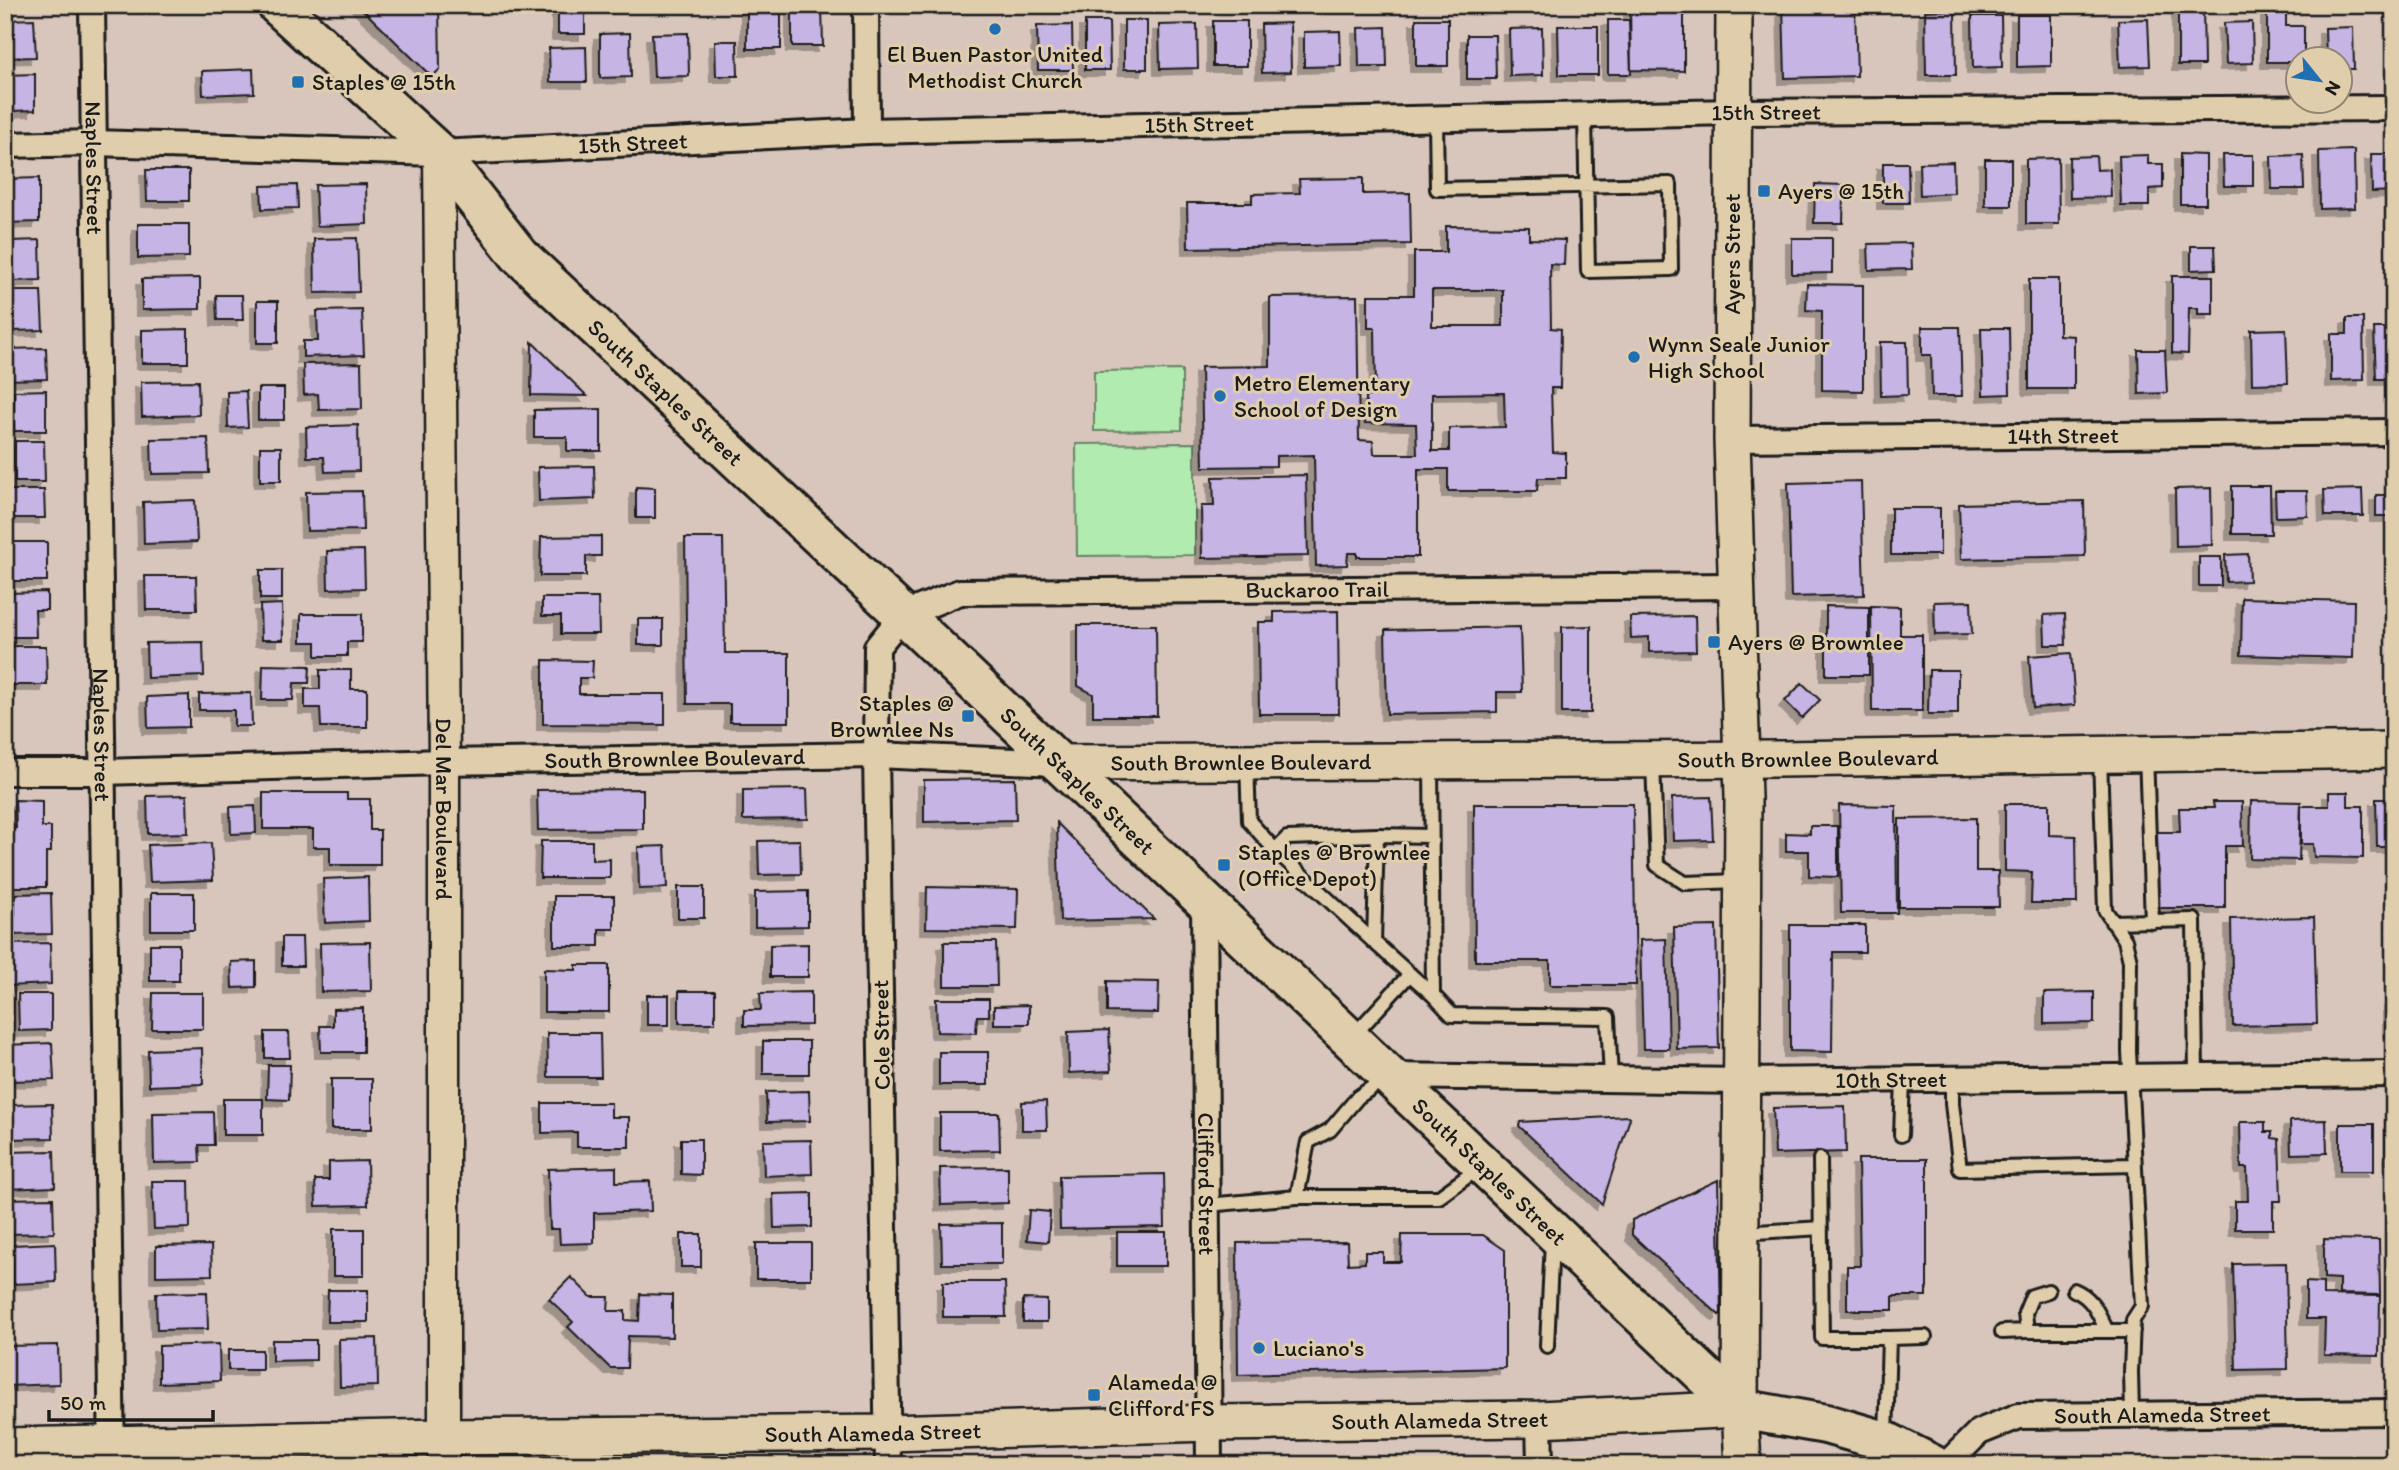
<svg xmlns="http://www.w3.org/2000/svg" width="2399" height="1470" font-family="Itim,sans-serif">
<style>
.green{fill:#b2ebaf;stroke:#678466;stroke-width:2}
.building{fill:#c6b4e5;stroke:#1c1c1c;stroke-width:2;fill-rule:evenodd;filter:url(#shadow)}
.lines{fill:none;stroke-linecap:round;stroke-linejoin:round}
.service-casing{stroke:#1c1c1c;stroke-width:18}
.minor-casing{stroke:#1c1c1c;stroke-width:30}
.tertiary-casing{stroke:#1c1c1c;stroke-width:35}
.secondary-casing{stroke:#1c1c1c;stroke-width:40}
.primary-casing{stroke:#1c1c1c;stroke-width:44}
.service{stroke:#e0cdab;stroke-width:12}
.minor{stroke:#e0cdab;stroke-width:24}
.tertiary{stroke:#e0cdab;stroke-width:30}
.secondary{stroke:#e0cdab;stroke-width:35}
.primary{stroke:#e0cdab;stroke-width:38}
.poi-dot{fill:#1f6fb2;stroke:#e0cdab;stroke-width:2.5}
.labels{text-anchor:middle;dominant-baseline:central;stroke-width:6;stroke-linejoin:round;paint-order:stroke}
.poi-label{font-size:23px;fill:#1c1c1c;stroke:#e0cdab;text-anchor:start}
.street-label{font-size:23px;fill:#1c1c1c;stroke:#e0cdab}
</style>
<defs>
<filter id="shadow"><feDropShadow dx="-6" dy="6" stdDeviation="0" flood-color="#0004"/></filter>
</defs>
<rect width="100%" height="100%" fill="#d8c6bc"/>
<filter id="ink" filterUnits="userSpaceOnUse"><feTurbulence type="fractalNoise" baseFrequency=".0143" numOctaves="2"/><feDisplacementMap in="SourceGraphic" scale="14" xChannelSelector="R" yChannelSelector="G"/><feConvolveMatrix kernelMatrix="1 2 1 2 8 2 1 2 1" color-interpolation-filters="sRGB"/></filter>
<g filter="url(#ink)">
<path class="green" d="M1182 370V430L1094 431V371Z
M1195 443V555L1077 556 1076 444Z"/>
<path class="building" d="M358 5H439L440 69 432 77Z
M558 5H585V34H558Z
M747 5H781V49H747Z
M792 5H822L823 46H792Z
M1630 5H1684V71L1631 70Z
M1783 5H1855L1857 76 1785 78Z
M2178 5H2203L2204 65H2178Z
M2267 8H2286V26H2304V60H2298V62H2267Z
M1955 10 1956 75H1926L1925 11Z
M2017 15H2051V66L2017 67Z
M1972 16H2001L2002 67 1973 68Z
M34 19 36 57 5 58V20Z
M1416 19H1448V66H1416Z
M2148 19 2150 66 2120 67 2118 20Z
M1124 20H1147V69H1124Z
M1608 20H1629L1631 74H1608Z
M1085 21H1109L1110 70H1085Z
M1213 21H1247V66H1213Z
M2252 22 2253 63 2226 64 2224 23Z
M1290 23 1291 72 1262 73 1261 24Z
M1197 24 1198 68 1160 69 1159 25Z
M1072 25 1073 70H1038L1037 26Z
M1558 26H1598V75H1559Z
M1386 27 1387 67H1359L1358 28Z
M2353 27 2354 69H2340V60H2326L2325 28Z
M1542 28 1543 75 1510 76 1509 29Z
M1340 31 1341 66 1304 67V32Z
M630 33 631 77 600 78V34Z
M688 33 689 76 654 77 652 34Z
M1467 35H1495L1496 79H1467Z
M715 41H737L738 76H716Z
M586 47 587 82H550L549 48Z
M253 69 254 93 203 95 202 71Z
M35 74V110L13 111V103H5V75Z
M2354 150 2355 208 2320 209 2319 151Z
M2180 154 2206 155V204H2180Z
M2371 154H2394V191L2372 192Z
M2148 155V164H2163V188L2149 189V206H2121L2119 156Z
M2223 155H2253V186H2224Z
M2303 155 2304 189H2272L2271 156Z
M2096 156 2097 170 2110 169 2111 197 2070 198 2069 157Z
M2058 158 2059 224H2026V159Z
M1985 159H2011V206H1985Z
M1953 162 1954 193 1920 195 1919 163Z
M1883 163H1908L1909 203H1883Z
M146 170H189V201H147Z
M39 178V222L5 223V179Z
M1363 178V194L1410 193 1411 244 1188 248 1187 203H1252V194L1300 193 1299 179Z
M366 184 367 224 317 226 315 185Z
M1815 184 1844 185 1843 223H1814Z
M297 185 298 208 262 209 261 186Z
M138 224H189V257L138 258Z
M1446 226 1529 227V239L1565 240 1564 265 1550 264 1551 328 1561 329 1560 388H1551L1553 452 1566 453V478H1538L1537 491H1448V469H1418V557H1357V553H1348L1347 565 1316 566 1314 455 1276 456V466L1203 467 1201 367 1270 366V297L1357 296 1359 440 1373 441 1374 454H1417L1416 424 1365 423 1366 396H1376L1375 328H1368V295H1414V252H1446ZM1432 290H1503V326H1432ZM1504 393 1505 427 1449 428V451H1432V394Z
M357 238 359 292 315 293 314 239Z
M1792 238H1832V273L1792 274Z
M40 240 41 280 11 281V241Z
M1911 243 1912 269 1869 270 1868 244Z
M2191 246H2215L2216 269 2191 270Z
M2172 276H2213V314H2198V308H2189L2188 354 2172 353Z
M200 278V309L142 310V279Z
M2029 279H2059V335L2074 336V389H2029Z
M1807 284 1863 285V391L1822 390V311L1806 310Z
M12 291H41L43 330 13 331Z
M216 295H242L243 320H217Z
M257 301H278V343H257Z
M362 310 364 355 303 357V341H318L317 311Z
M2347 318H2363L2364 380 2331 381V334H2347Z
M1922 327H1960L1962 396H1932L1931 355H1922Z
M1981 328H2009L2010 394 1983 395Z
M2374 328H2394V379H2376Z
M188 329V363H142V330Z
M2286 329 2288 383 2252 384 2251 330Z
M532 342 587 396 531 395Z
M1880 342H1907L1908 395 1881 396Z
M46 348 47 379 5 380V349Z
M2138 350H2165L2167 393 2139 394Z
M361 363 362 409 319 410 318 394 304 395 303 364Z
M198 381 199 415 142 417 141 382Z
M258 388H284V420H258Z
M46 390V431H14V391Z
M246 391 248 427 228 428 227 392Z
M601 409V451H567V437H534V410Z
M358 425 359 471 325 472 324 457H307L306 427Z
M208 438 209 473 152 474 151 439Z
M15 441H44L45 482H15Z
M260 447H281V481H260Z
M594 466 595 499 539 501 538 467Z
M1306 475 1308 556 1202 558 1201 506H1214L1213 477Z
M1861 481 1864 595 1791 597 1788 483Z
M2232 486H2270L2271 534H2232Z
M636 487 655 488V518H636Z
M2211 488 2212 545 2176 546 2175 489Z
M2362 489 2363 516H2325L2324 490Z
M5 490H44L45 518H5Z
M362 491 363 530 307 531 306 492Z
M2275 491H2307L2308 516 2276 517Z
M2376 495H2394V516H2376Z
M195 500 197 542 144 544 143 502Z
M2084 501 2085 556 1961 559 1959 504Z
M1891 508H1940V555H1891Z
M601 536V556H586V576H540L541 537Z
M685 538H723L725 653H789V722H730V704H687Z
M11 542H47V581H11Z
M364 550 365 588 328 589 327 551Z
M2248 554 2249 581 2226 582 2225 555Z
M2199 557H2221V586H2199Z
M260 570H282V599H260Z
M145 576H196L197 610H146Z
M47 592V610H35L36 637H5V593Z
M542 598H598L599 634H561V616H542Z
M2242 598 2354 601 2353 658 2241 655Z
M1971 601 1972 634 1935 635 1934 602Z
M282 604 283 640H261L260 605Z
M1826 606 1869 607V675H1826Z
M1871 606 1900 607V635H1922V711H1872Z
M1338 611 1339 714H1259L1258 622H1274V612Z
M301 614H362V642H347V656H316V642H301Z
M2065 614 2066 645H2045L2044 615Z
M1695 616 1696 651 1649 652V637L1631 638 1630 617Z
M638 619H663V645H638Z
M1078 625H1156L1157 716H1093V694L1078 686Z
M1591 626V713H1562V627Z
M1520 627 1522 692H1497V712L1387 714 1385 630Z
M203 642 204 676 147 678 146 643Z
M5 646H46L47 685H5Z
M2071 653 2075 705 2033 708 2029 656Z
M543 660 593 661 592 678H579V694H665V725L543 724Z
M263 665 310 666 309 683H294L293 700H262Z
M320 670H351V689H367V727H321L320 708H305V689H320Z
M1929 670H1958V714H1928Z
M1802 683 1820 700 1802 718 1785 701Z
M251 693 252 726H234V710H199V694Z
M189 695V727L148 728 147 697Z
M5 700H13V723H5Z
M1015 779 1016 820 924 822V780Z
M643 789V829L538 830 537 790Z
M807 789 808 819 743 820V790Z
M2329 792H2348V806H2363V858L2314 857 2313 844H2301V806H2329Z
M263 793H347V799H370V830H380V865H330V847H313V829H263Z
M187 795 188 833 148 834 147 796Z
M1711 797 1713 840 1673 841 1672 798Z
M2376 799H2394V847H2377Z
M15 800 42 801V827H51V852H46V887H5V828H16Z
M2251 801 2301 802 2299 860 2250 859Z
M2213 802H2242L2243 846H2225V908H2158L2157 832H2180L2179 808H2214Z
M1474 804H1633L1636 985H1550V961H1475Z
M2005 804H2049V835L2076 836 2077 903H2031L2032 872 2005 871Z
M1839 805 1896 806 1897 913H1841Z
M255 806 256 833 231 834 230 807Z
M1976 818V871H1998L1999 907H1899V819Z
M1057 823 1154 919 1060 921Z
M1810 826H1838V877L1809 876V851H1786V833L1810 834Z
M800 840 801 874 759 875 758 841Z
M541 841H592V860L610 859V878H540Z
M211 843 213 880 150 882 148 845Z
M665 846 667 888 639 889 638 847Z
M368 877 369 921 325 923 323 879Z
M678 887H704V918H678Z
M927 887 1018 889 1017 929 926 928Z
M808 891V926L755 927V892Z
M51 893 52 934 5 935V915L15 914V894Z
M151 893H194V930H151Z
M554 896H614V929H599V946H554Z
M2314 917 2317 1024 2233 1026 2231 919Z
M1790 925H1865V952H1833L1832 1052 1790 1051Z
M1716 926 1719 1048 1677 1049 1674 927Z
M282 937H302L303 966H282Z
M1666 939 1669 1049H1643L1640 940Z
M370 942 371 991 321 992 320 943Z
M944 942H996L997 986H944Z
M50 943 51 984 5 986V944Z
M150 944H179V981H150Z
M808 944V977H770V945Z
M256 961V987L232 988 231 962Z
M576 965H609V1012H544V969L576 970Z
M1107 981 1159 982 1158 1013 1107 1012Z
M679 991H715V1023H679Z
M811 992V1025L744 1026V1010H761L760 993Z
M2094 992V1023L2044 1024V993Z
M153 993H203V1029H152Z
M18 994H51V1030L19 1031Z
M647 995H669V1025H647Z
M936 999H989V1016H977L976 1033 937 1032Z
M2389 1001H2394V1035H2389Z
M1029 1005V1024H994V1006Z
M363 1008V1052H321L320 1026H333V1009Z
M1109 1030 1111 1071 1069 1073 1068 1032Z
M265 1032H289L290 1058H265Z
M547 1033H600L601 1077H548Z
M763 1041H809V1074H763Z
M52 1043 54 1080 5 1081V1045Z
M202 1048 203 1084 149 1086 148 1050Z
M939 1052H988V1085H939Z
M268 1065H290L289 1100 267 1099Z
M331 1079H372V1129H331Z
M809 1091 810 1121 767 1122 766 1092Z
M223 1099H263V1135H223Z
M1046 1101 1047 1130H1022V1102Z
M542 1103H611V1117H629V1147H577V1132L542 1133Z
M52 1104 53 1138 9 1139 8 1105Z
M1845 1106 1846 1152 1775 1154 1773 1108Z
M213 1112 214 1145H199L200 1162 154 1163 153 1113Z
M940 1113H999L1000 1150 940 1151Z
M2391 1114H2394V1158H2391Z
M1628 1116 1630 1118 1602 1204 1519 1126 1520 1122Z
M2326 1120 2327 1153 2291 1154 2290 1121Z
M2240 1122H2265V1132H2272V1138L2279 1139 2281 1201H2273V1229H2235V1201H2248L2247 1168H2241Z
M2340 1124H2374V1171H2340Z
M681 1139H701V1175L681 1174Z
M811 1140 812 1174 764 1176 763 1141Z
M54 1151 55 1187 5 1189V1152Z
M1858 1159H1927V1296H1893V1310H1847V1266H1860Z
M367 1161 368 1205 316 1206 315 1180H329V1162Z
M616 1167V1182L650 1181 651 1211 594 1213V1243L560 1244 559 1229H550L548 1169Z
M1008 1167V1203L941 1205 940 1168Z
M1164 1174 1165 1227 1060 1229 1059 1176Z
M1718 1180 1721 1313 1719 1315 1632 1235V1220Z
M152 1181H189L190 1228 154 1229Z
M812 1193V1227L774 1228 773 1194Z
M53 1198 54 1233 6 1234 5 1199Z
M1029 1210 1050 1212 1048 1242 1027 1240Z
M1002 1223V1264H942L941 1224Z
M333 1229H364V1276H333Z
M1117 1232H1166V1266H1117Z
M681 1234H701V1267H681Z
M1402 1235H1483L1505 1250V1368L1238 1375 1237 1243 1347 1242 1348 1264 1365 1263V1252H1383V1262H1401Z
M2324 1239 2379 1240 2380 1295 2339 1294V1279L2324 1278Z
M55 1243 56 1282 13 1284 12 1245Z
M756 1243H811V1279H756Z
M211 1245 212 1275 156 1276V1246Z
M2286 1263 2288 1369 2236 1370 2233 1264Z
M571 1277 591 1297H609L608 1311H625V1320L639 1321 640 1294 672 1295V1337L628 1336 627 1368H610L568 1327 573 1322 549 1299Z
M943 1282H1005L1006 1317H943Z
M2306 1282 2323 1283V1295L2380 1296 2379 1356 2324 1355 2325 1319H2306Z
M328 1290H368V1322H327Z
M207 1292 208 1329 157 1330 156 1293Z
M1023 1299 1047 1300V1322H1023Z
M377 1338 378 1386 340 1387 339 1339Z
M272 1340H316V1360L272 1361Z
M219 1344 220 1381 159 1383V1346Z
M58 1345 59 1384 5 1386V1346Z
M228 1350H262V1370H228Z
M2180 1458H2211V1465H2182Z
M2211 1458H2259L2260 1465H2211Z
M2259 1458H2310V1465H2260Z
M2310 1458H2364V1465H2310Z
M1724 1461V1465H1561Z
M2135 1462H2161V1465H2135Z"/>
<g class="lines">
<defs>
<path id="service" d="M1436 119 1437 189 1670 184 1671 269 1588 271 1585 116
M2146 754 2152 922
M2100 756 2105 910 2125 940 2130 961 2129 1051 2142 1306 2133 1320 2131 1372 2132 1414
M1431 761 1433 995 1452 1015 1608 1017 1611 1079
M1247 763 1249 821 1275 850 1287 838 1377 835 1374 942 1433 995
M1653 763 1657 865 1685 883 1739 881
M1377 835 1431 836
M1275 850 1374 942
M2112 922 2194 920 2196 1076
M1353 1036 1410 974
M1386 1078 1358 1097 1330 1130 1308 1142 1297 1197H1439L1479 1168
M1952 1079V1104L1960 1169 2135 1165
M1901 1135 1903 1079
M1820 1159 1822 1338H1889L1886 1437
M1207 1205 1297 1197
M1742 1233 1821 1228
M2074 1290C2093 1298 2098 1313 2107 1331
M2048 1291 2032 1296 2025 1313 2027 1331H2133
M2002 1332 2027 1331
M1889 1338 1925 1337
M1547 1346 1552 1241"/>
<g id="minor">
<path id="s1" d="M92 5 112 1465"/>
<path d="M866 5 867 131"/>
<path id="s2" d="M5 145 93 143 439 153 867 131 1733 112 2394 108"/>
<path id="s3" d="M1732 439 2394 432"/>
<path id="s4" d="M5 772H102L444 762 876 755 1057 763"/>
<path id="s5" d="M1204 902 1209 1465"/>
<path id="s6" d="M1389 1076 1743 1081 2394 1074"/>
<path d="M1539 1419 1540 1465"/>
<path id="s7" d="M888 1465 876 755 877 647 903 615 960 592 1735 586"/>
<path id="s8" d="M1946 1465 1979 1432 2019 1416 2394 1412"/>
</g>
<g id="tertiary">
<path id="s9" d="M439 153 444 762V1465"/>
</g>
<g id="secondary">
<path d="M1734 5 1732 439 1743 797 1740 1409 1743 1465"/>
<path id="s10" d="M1057 763 1779 759 2394 750"/>
<path id="s11" d="M5 1446 444 1437 888 1433 1209 1423 1539 1419 1740 1409"/>
</g>
<g id="primary">
<path id="s12" d="M277 5 439 153 519 255 903 615 1740 1409 1826 1424 1885 1441 1933 1465"/>
</g>
</defs>
<use href="#service" class="service-casing"/>
<use href="#minor" class="minor-casing"/>
<use href="#tertiary" class="tertiary-casing"/>
<use href="#secondary" class="secondary-casing"/>
<use href="#primary" class="primary-casing"/>
<use href="#service" class="service"/>
<use href="#minor" class="minor"/>
<use href="#tertiary" class="tertiary"/>
<use href="#secondary" class="secondary"/>
<use href="#primary" class="primary"/>
</g>
</g>
<g class="poi-dot">
<circle cx="995" cy="29" r="7"/>
<rect x="291" y="75" width="14" height="14" rx="3.5"/>
<rect x="1757" y="184" width="14" height="14" rx="3.5"/>
<circle cx="1634" cy="357" r="7"/>
<circle cx="1220" cy="396" r="7"/>
<rect x="1707" y="635" width="14" height="14" rx="3.5"/>
<rect x="961" y="709" width="14" height="14" rx="3.5"/>
<rect x="1217" y="858" width="14" height="14" rx="3.5"/>
<circle cx="1259" cy="1348" r="7"/>
<rect x="1087" y="1388" width="14" height="14" rx="3.5"/>
</g>
<g class="labels">
<g class="poi-label">
<text x="995" y="54" text-anchor="middle">El Buen Pastor United<tspan x="995" dy="26">Methodist Church</tspan></text>
<text x="312" y="82">Staples @ 15th</text>
<text x="1778" y="191">Ayers @ 15th</text>
<text x="1648" y="344">Wynn Seale Junior<tspan x="1648" dy="26">High School</tspan></text>
<text x="1234" y="383">Metro Elementary<tspan x="1234" dy="26">School of Design</tspan></text>
<text x="1728" y="642">Ayers @ Brownlee</text>
<text x="954" y="703" text-anchor="end">Staples @<tspan x="954" dy="26">Brownlee Ns</tspan></text>
<text x="1238" y="852">Staples @ Brownlee<tspan x="1238" dy="26">(Office Depot)</tspan></text>
<text x="1273" y="1348">Luciano's</text>
<text x="1108" y="1382">Alameda @<tspan x="1108" dy="26">Clifford FS</tspan></text>
</g>
<g class="street-label">
<text stroke="none"><textPath href="#s2" startOffset="1762">15th Street</textPath></text>
<text stroke="none"><textPath href="#s2" startOffset="1195">15th Street</textPath></text>
<text stroke="none"><textPath href="#s2" startOffset="628">15th Street</textPath></text>
<text stroke="none"><textPath href="#s1" startOffset="163">Naples Street</textPath></text>
<text transform="translate(1732 254) rotate(-90)">Ayers Street</text>
<text stroke="none"><textPath href="#s12" startOffset="550">South Staples Street</textPath></text>
<text stroke="none"><textPath href="#s3" startOffset="331">14th Street</textPath></text>
<text stroke="none"><textPath href="#s7" startOffset="1278">Buckaroo Trail</textPath></text>
<text stroke="none"><textPath href="#s1" startOffset="730">Naples Street</textPath></text>
<text stroke="none"><textPath href="#s4" startOffset="670">South Brownlee Boulevard</textPath></text>
<text stroke="none"><textPath href="#s10" startOffset="751">South Brownlee Boulevard</textPath></text>
<text stroke="none"><textPath href="#s10" startOffset="184">South Brownlee Boulevard</textPath></text>
<text stroke="none"><textPath href="#s12" startOffset="1116">South Staples Street</textPath></text>
<text stroke="none"><textPath href="#s9" startOffset="656">Del Mar Boulevard</textPath></text>
<text transform="translate(881 1035) rotate(-91)">Cole Street</text>
<text stroke="none"><textPath href="#s6" startOffset="502">10th Street</textPath></text>
<text stroke="none"><textPath href="#s12" startOffset="1684">South Staples Street</textPath></text>
<text stroke="none"><textPath href="#s5" startOffset="282">Clifford Street</textPath></text>
<text stroke="none"><textPath href="#s8" startOffset="233">South Alameda Street</textPath></text>
<text stroke="none"><textPath href="#s11" startOffset="1435">South Alameda Street</textPath></text>
<text stroke="none"><textPath href="#s11" startOffset="868">South Alameda Street</textPath></text>
</g>
</g>
<rect width="2399" height="1470" fill="none" stroke="#e0cdab" stroke-width="28"/>
<rect x="14" y="14" width="2371" height="1442" fill="none" stroke="#1c1c1c" stroke-width="2.5" filter="url(#ink)"/>
<g transform="translate(2319 80) rotate(120)"><circle r="33" fill="#e0cdab" stroke="#928672" stroke-width="2"/>
<path d="M0-5L12 26L0 18L-12 26Z" fill="#1f6fb2"/>
<text y="-10" font-size="19" font-weight="bold" text-anchor="middle" fill="#1c1c1c">N</text>
</g>
<path d="M49 1410v10h164v-10" fill="none" stroke="#1c1c1c" stroke-width="3.5"/>
<text x="60" y="1410" font-size="21" fill="#1c1c1c" stroke="#e0cdab" stroke-width="5" paint-order="stroke">50 m</text>
</svg>
